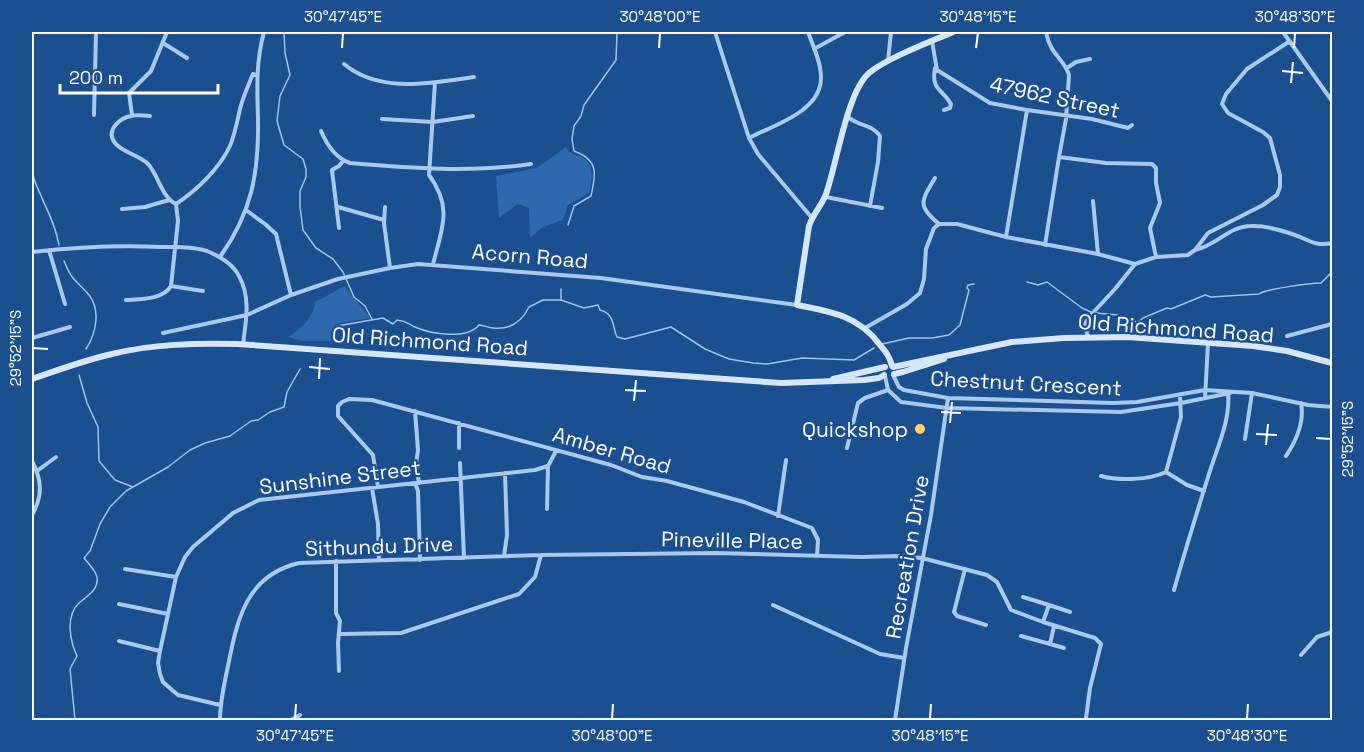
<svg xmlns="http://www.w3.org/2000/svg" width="1364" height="752" font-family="'Space Grotesk',sans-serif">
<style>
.green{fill:#2e69ad}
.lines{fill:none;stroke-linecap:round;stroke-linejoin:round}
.stream{stroke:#9cc4f0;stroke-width:1.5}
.street{stroke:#a9c9ee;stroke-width:4}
.secondary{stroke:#d6e6fa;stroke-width:6}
.ticks{fill:none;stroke:#fff;stroke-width:2}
.poi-dot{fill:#ffd166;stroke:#1b4f8f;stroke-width:2}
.labels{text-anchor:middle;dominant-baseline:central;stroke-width:4.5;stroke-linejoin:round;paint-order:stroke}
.street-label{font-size:21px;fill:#fff;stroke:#1b4f8f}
.poi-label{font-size:21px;fill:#fff;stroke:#1b4f8f;text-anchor:end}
.neatline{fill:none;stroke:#fff;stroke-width:2}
.ticks-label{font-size:15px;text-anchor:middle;fill:#fff}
</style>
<rect width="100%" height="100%" fill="#1b4f8f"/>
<path class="green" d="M566 147C574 159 578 153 586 160 595 168 591 183 589 193L568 205 563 220 543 227 530 238 529 208 518 204 499 218 496 176 537 168Z
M345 286C352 298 362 306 370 318L335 324 332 341H303L288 337C300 330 314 317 315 302Z"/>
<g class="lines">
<path class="stream" d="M284 32 285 53 290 75 280 96 277 121 284 145 303 159 306 169V177L300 191V207L303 230 316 248 333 259 343 272 354 297 365 306 372 319
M32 173C40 199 54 217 59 245
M568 225 574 206 591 196C596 174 599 160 574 151L572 139 574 126 581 116 584 105 616 60 617 32
M64 261C72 281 76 280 89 295 101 310 96 334 86 349
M1027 282 1038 285 1047 282 1082 308 1091 312
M561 289V300
M1096 313 1118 315 1120 319 1138 322 1143 318 1167 308 1171 309 1205 295 1211 297 1259 294C1265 289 1311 283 1321 283L1332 272
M334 342 337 326 383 318 393 324 397 320C407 321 407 323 415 327 431 334 467 340 479 325 485 325 488 328 493 328 510 330 522 321 529 307L543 300H561L584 308 598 305 600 310C615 314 612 326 617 337L625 339 671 327 705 349 729 359 753 363 767 364 802 358 854 360 874 348
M882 344 909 338H932L949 335 960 325 969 290 967 288 968 285 974 284
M79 375 87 403 98 427 99 461 115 480 133 487
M75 720 70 669 77 656C70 641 65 616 79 603 87 596 99 590 97 577 96 571 88 563 84 558L90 551 100 524 110 507 126 491 168 467 190 450 205 443 230 436 251 421 258 420 270 412 284 407 287 392 300 369"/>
<path class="street" d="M715 32 749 138 758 154 812 218
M1046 32C1050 55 1064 58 1069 75L1066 119 1059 157
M1283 32 1332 101
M932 41 937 70 990 103 1027 110 1092 119 1128 128 1132 125
M163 43 187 58
M814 49 845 32
M888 61 891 32
M344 64C380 94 431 83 474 77
M935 68C931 91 942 88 951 104L950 108 944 110
M1067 68 1076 62 1090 59
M94 115 96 32
M132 115 129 93 151 71 167 32
M150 116C144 116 137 114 131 116 120 118 105 130 115 143 122 152 138 155 147 163 158 173 161 197 176 204
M848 117C858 126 872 124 880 136L878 162 870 206
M382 119 433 122 473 116
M321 131C327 145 335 158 350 163 410 168 471 173 531 164
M749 138C774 125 822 111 821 77 821 62 813 46 808 32
M935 178C921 201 917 206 939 224
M826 197 882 208
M1093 201 1098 254
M176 204C197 190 219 169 230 146 235 134 237 122 240 109 243 97 248 86 253 74L256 75
M338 207 384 220
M385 207 384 223 390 268
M122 209 145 207 169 200
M246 210 265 224 276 234 291 295
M339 228 332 170 339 166 343 161
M1006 237 1027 110
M1045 245 1059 157 1106 163 1152 164 1156 168V183L1160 203 1150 228 1156 257
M49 250 65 304
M1195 250C1216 246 1229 226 1251 226 1264 225 1280 230 1292 234 1309 239 1313 247 1332 243
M32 252C76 247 116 245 161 247 175 247 193 246 207 251 219 256 233 264 239 276 251 298 246 321 243 344
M220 257C252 212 259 173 258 118 257 88 256 61 264 32
M433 264C442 229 453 207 429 175L435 82
M171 286 203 291
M126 300C140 299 163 300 171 286L178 221 176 204
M865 328 907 304 920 293 924 279 926 249 934 228 939 224H957L1006 237 1098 254 1135 264
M163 333 247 315 291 295 338 279 390 268 418 264 601 278 797 305
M1287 336 1332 324
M32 338 70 327
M1088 338 1085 324 1089 317 1115 289 1135 264 1156 257 1188 255 1195 250 1208 233 1263 205 1277 195 1280 187V175L1270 138 1263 132 1228 113 1222 104 1226 94 1247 69 1290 41
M893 375 899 387 904 390 948 398 1113 403 1137 402 1205 390 1252 393 1308 405 1332 407
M885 376 888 390 901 402 947 408 1121 412 1181 403 1230 393
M1205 398 1208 343
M415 411 418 450 416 464 419 483
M1245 439 1252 393
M459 448V423
M847 448 858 403 865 398 888 390
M1286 456C1296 441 1305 423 1301 403
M32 461C42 480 43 496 32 515
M460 463 464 558
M37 471 56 457
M1166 472 1187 485 1204 491
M1101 476C1119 481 1149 480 1166 472L1181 417 1180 395
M415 483 418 491 420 560
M378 487 373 455 338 416V406L342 402 349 399 372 400 611 465 642 477 667 481 744 502 812 528 818 540 817 556
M372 488 378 524 379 559
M547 509 548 466
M778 516 786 460
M504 556 507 535 505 473
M336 561V613L340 621 338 643 339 671
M125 569 176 577
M965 569 954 612 957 616 986 625
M32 575V578
M1174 590C1185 551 1197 512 1209 474 1217 448 1231 419 1228 392
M119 604 168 614
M773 605 880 654 904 658
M1049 605 1070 612
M1043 622 1095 638 1101 644 1090 688 1086 718
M339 634 401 633 519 594 535 577 541 555
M1021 636 1050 644 1054 626
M119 641 160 651
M1050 644 1064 648
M1301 655 1317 637 1332 632
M220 705 178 695 172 690 163 682 160 674 158 663 160 651 176 577 185 557 193 547 233 513 259 500 535 470 548 466 556 451
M220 720C220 700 225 681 229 661 238 616 248 575 299 563L541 555 716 553 862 557 898 556 922 558 987 575 997 582 1011 610 1043 622 1049 605 1023 597
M291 720 300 715
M895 720 906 648 931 515 948 398"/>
<path class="secondary" d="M892 366C890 357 886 352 880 345 859 316 830 311 797 305L809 226C813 214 822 205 826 194 837 163 847 92 869 73 887 58 930 42 953 32
M893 367 1012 342 1064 338 1127 337 1253 346 1287 351 1332 363
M894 374 903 372 944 359
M32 379C58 370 85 360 112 354 153 344 195 343 237 344L781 383 864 380 879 378 884 375
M833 379 885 367"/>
</g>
<path class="ticks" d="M342 48 343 33M659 48 660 33M976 48 978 33M1294 48 1295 33M1282 71 1303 73M1291 83 1293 62M33 348 48 349M309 367 330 369M319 379 320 358M625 390 646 391M634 401 636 380M941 412 961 413M950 423 952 402M1256 434 1277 435M1316 438 1331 439M1266 445 1268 424M295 719 296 704M612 719 613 704M930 719 931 704M1247 719 1248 704"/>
<circle class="poi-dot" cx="920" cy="429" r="6"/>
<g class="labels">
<g class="street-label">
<text transform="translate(1055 97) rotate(12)">47962 Street</text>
<text transform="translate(530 256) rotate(5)">Acorn Road</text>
<text transform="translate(1176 328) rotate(4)">Old Richmond Road</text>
<text transform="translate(430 341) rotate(4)">Old Richmond Road</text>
<text transform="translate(1026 383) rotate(3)">Chestnut Crescent</text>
<text transform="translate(612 450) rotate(16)">Amber Road</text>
<text transform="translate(340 477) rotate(-7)">Sunshine Street</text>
<text transform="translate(732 540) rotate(1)">Pineville Place</text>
<text transform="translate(379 546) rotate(-2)">Sithundu Drive</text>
<text transform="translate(907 557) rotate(-80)">Recreation Drive</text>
</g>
<g class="poi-label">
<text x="908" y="429">Quickshop</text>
</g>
</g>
<rect width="1364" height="752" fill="none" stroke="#1b4f8f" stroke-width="66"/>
<path d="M60 84v9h158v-9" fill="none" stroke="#ffffff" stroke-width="3"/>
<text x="69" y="84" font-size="18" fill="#ffffff" stroke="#1b4f8f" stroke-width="4.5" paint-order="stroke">200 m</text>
<rect x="33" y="33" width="1298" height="686" class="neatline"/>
<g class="ticks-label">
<text x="343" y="22">30°47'45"E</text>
<text x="660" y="22">30°48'00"E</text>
<text x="978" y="22">30°48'15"E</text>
<text x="1295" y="22">30°48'30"E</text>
<text transform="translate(16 348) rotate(-90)" y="5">29°52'15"S</text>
<text transform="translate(1348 439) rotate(-90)" y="5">29°52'15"S</text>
<text x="295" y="741">30°47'45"E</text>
<text x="612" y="741">30°48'00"E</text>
<text x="930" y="741">30°48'15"E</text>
<text x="1247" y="741">30°48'30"E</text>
</g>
</svg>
